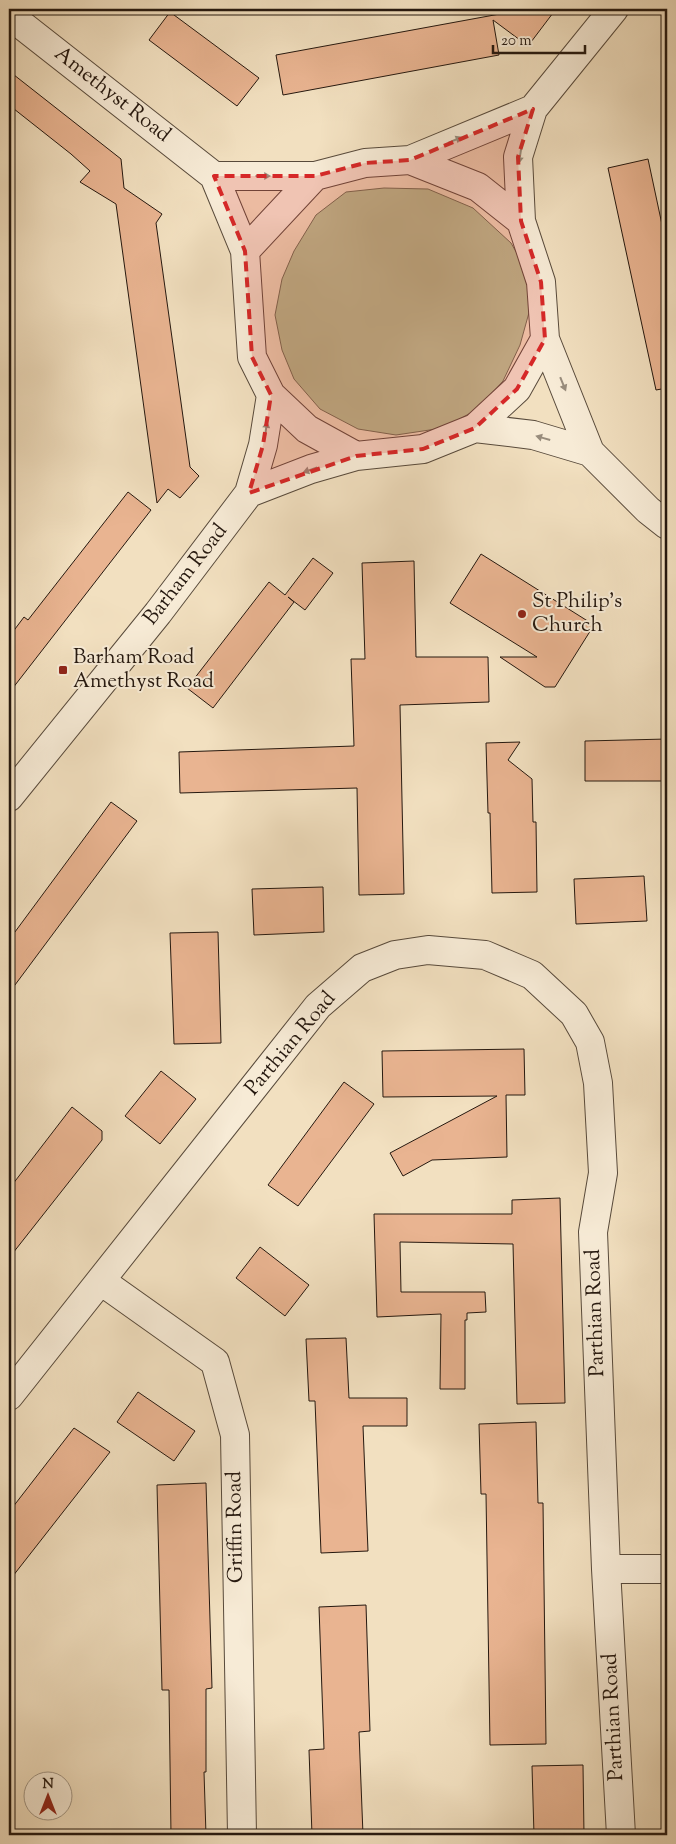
<svg xmlns="http://www.w3.org/2000/svg" width="676" height="1844" font-family="'Sorts Mill Goudy',serif">
<style>
.green{fill:#b8c394;stroke:#6e6e52}
.building{fill:#e9b491;stroke:#25180f}
.lines{fill:none;stroke-linecap:round;stroke-linejoin:round}
.street-casing{stroke:#584a3b;stroke-width:30}
.street{stroke:#f7ebd6;stroke-width:28}
.oneway{fill:#988c7c}
.marked{fill:#d62828;fill-opacity:0.2;stroke:#d62828;stroke-width:4;stroke-dasharray:10 6;stroke-linejoin:round}
.poi-dot{fill:#8f2418;stroke:#f7ebd6;stroke-width:2}
.labels{text-anchor:middle;dominant-baseline:central;stroke-width:4;stroke-linejoin:round;paint-order:stroke}
.street-label{font-size:21px;fill:#25180f;stroke:#f7ebd6}
.poi-label{font-size:21px;fill:#25180f;stroke:#f7ebd6;text-anchor:start}
</style>
<rect width="100%" height="100%" fill="#f2e0c0"/>
<filter id="stains"><feTurbulence type="fractalNoise" baseFrequency=".004" numOctaves="4"/><feColorMatrix values="0 0 0 0 .2 0 0 0 0 .09 0 0 0 0 .02 0 0 0 .5 -.17"/></filter>
<radialGradient id="worn" r=".72"><stop offset=".6" stop-color="#630" stop-opacity="0"/><stop offset="1" stop-color="#630" stop-opacity=".3"/></radialGradient>
<path class="green" d="M384 188 428 189 473 208 511 243 526 269 530 309 520 345 503 381 476 410 443 428 396 435 358 429 320 409 294 379 282 350 275 315 282 279 294 251 316 215 346 192Z"/>
<path class="building" d="M527 9H556L528 46 493 20 499 55 283 95 276 55Z
M170 12 259 78 237 106 149 40Z
M9 71 121 159 124 188 162 214 156 223 190 467 199 476 180 498 168 489 157 503 116 204 80 182 90 171 71 154 9 105Z
M648 159 667 248V388L656 390 608 168Z
M128 492 151 510 9 693V637L24 617 28 620Z
M481 554 594 625 555 687H545L500 657H537L450 603Z
M313 558 333 573 305 610 288 597 294 602 213 708 187 688 269 582 285 595Z
M414 561 416 657H488L489 702 400 705 404 894 359 895 357 788 180 793 179 752 354 746 351 659H365L362 563Z
M667 739V781H585V741Z
M520 742 508 760 532 779 533 822H536L537 892 492 893 490 813H488L486 743Z
M111 802 137 821 9 993V940Z
M644 876 647 921 576 924 574 879Z
M323 887 324 932 254 935 252 889Z
M218 932 221 1043 174 1044 170 933Z
M524 1049 525 1095H506L507 1157 432 1160 403 1176 390 1153 497 1096 383 1097 382 1051Z
M161 1071 196 1099 160 1144 125 1116Z
M344 1082 374 1104 298 1206 268 1185Z
M72 1107 102 1131V1140L9 1258V1189Z
M560 1198 565 1403 517 1404 513 1244 400 1242 401 1292H485L486 1312 467 1313V1320H465V1389H440L441 1314 377 1317 374 1214H512V1200Z
M260 1247 309 1285 285 1316 236 1278Z
M346 1338 349 1398H407V1426H363L368 1551 321 1553 315 1401H309L306 1339Z
M138 1392 195 1431 174 1461 117 1422Z
M536 1422 538 1503H543L546 1744 490 1745 486 1494H481L479 1424Z
M74 1428 110 1452 9 1581V1512Z
M206 1483 212 1688 206 1689V1772H204L206 1835H171L169 1690H162L157 1485Z
M366 1605 370 1731 359 1732 363 1835H312L309 1750 324 1749 319 1607Z
M583 1765 584 1835H534L532 1766Z"/>
<g class="lines">
<defs>
<path id="street" d="M9 15 214 176 245 251 252 357 271 395 307 429 356 456 423 449 475 428 517 389 545 339 541 282 521 221 478 187 410 160 365 163 315 176 245 251
M410 160 533 109
M214 176H315
M521 221 518 157 533 109 614 9
M545 339 590 452 648 510 667 525
M475 428 533 435 590 452
M249 493 311 469 356 456
M9 797 158 613 249 493 263 445 271 395
M101 1281 215 1362 235 1435 242 1835
M9 1396 318 1006 362 968 395 955 428 950 485 955 532 975 574 1014 590 1042 598 1083 603 1173 593 1232 606 1569 621 1835
M606 1569H667"/>
</defs>
<use href="#street" class="street-casing"/>
<use href="#street" class="street"/>
</g>
<defs><path id="oneway-solid" d="M-6-.8H1V-3.2L6.5 0L1 3.2V.8H-6Z" transform="scale(1.25)"/></defs>
<g class="oneway">
<use href="#oneway-solid" transform="translate(455 140) rotate(-23)"/>
<use href="#oneway-solid" transform="translate(520 156) rotate(99)"/>
<use href="#oneway-solid" transform="translate(263 176)"/>
<use href="#oneway-solid" transform="translate(563 384) rotate(68)"/>
<use href="#oneway-solid" transform="translate(266 429) rotate(-82)"/>
<use href="#oneway-solid" transform="translate(543 438) rotate(-164)"/>
<use href="#oneway-solid" transform="translate(310 470) rotate(161)"/>
</g>
<path class="marked" d="M533 109 518 157 521 221 541 282 545 339 517 389 475 428 423 449 356 456 249 493 263 445 271 395 252 357 245 251 214 176H315L365 163 410 160Z"/>
<g class="poi-dot">
<circle cx="522" cy="614" r="5"/>
<rect x="58" y="665" width="10" height="10" rx="2.5"/>
</g>
<g class="labels">
<g class="street-label">
<text transform="translate(112 95) rotate(38)">Amethyst Road</text>
<text transform="translate(186 575) rotate(-52)">Barham Road</text>
<text transform="translate(291 1044) rotate(-50)">Parthian Road</text>
<text transform="translate(596 1313) rotate(-92)">Parthian Road</text>
<text transform="translate(236 1527) rotate(-91)">Griffin Road</text>
<text transform="translate(614 1717) rotate(-93)">Parthian Road</text>
</g>
<g class="poi-label">
<text x="532" y="602">St Philip's<tspan x="532" dy="24">Church</tspan></text>
<text x="73" y="658">Barham Road<tspan x="73" dy="24">Amethyst Road</tspan></text>
</g>
</g>
<rect width="676" height="1844" fill="none" stroke="#f2e0c0" stroke-width="30"/>
<rect x="10" y="10" width="656" height="1824" fill="none" stroke="#25180f" stroke-width="2.5"/>
<rect x="15" y="15" width="646" height="1814" fill="none" stroke="#25180f"/>
<g transform="translate(48 1796)"><circle r="24" fill="#f7ebd6" stroke="#a39786"/>
<path d="M0-4L9 19L0 12L-9 19Z" fill="#8f2418"/>
<text y="-8" font-size="14" font-weight="bold" text-anchor="middle" fill="#25180f">N</text>
</g>
<path d="M493 45v8h92v-8" fill="none" stroke="#25180f" stroke-width="2.5"/>
<text x="501" y="45" font-size="15" fill="#25180f" stroke="#f7ebd6" stroke-width="4" paint-order="stroke">20 m</text>
<rect width="100%" height="100%" filter="url(#stains)"/>
<rect width="100%" height="100%" fill="url(#worn)"/>
</svg>
